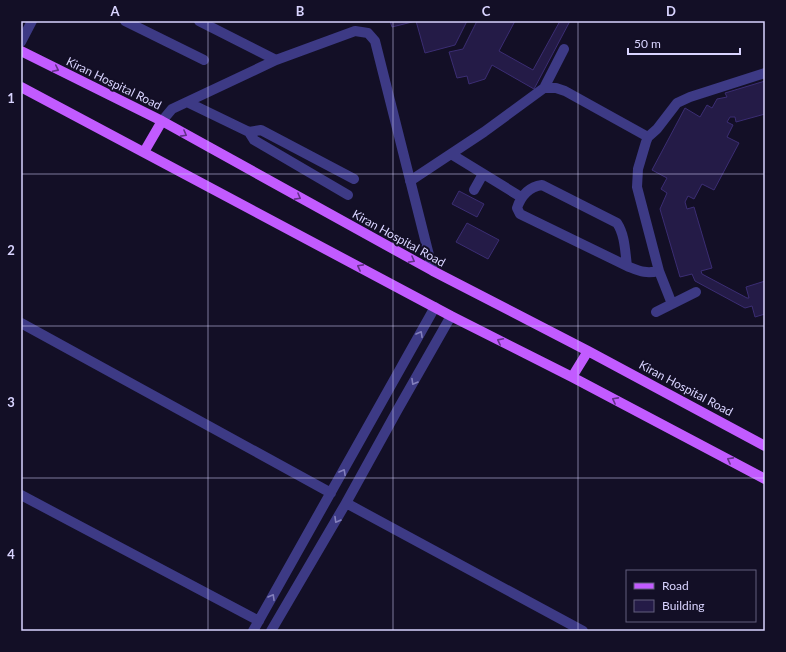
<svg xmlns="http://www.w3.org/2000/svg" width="786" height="652" font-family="Lato,sans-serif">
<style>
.building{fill:#241b47;stroke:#3b2d73}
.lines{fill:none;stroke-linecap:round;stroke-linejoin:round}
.minor{stroke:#3d3a85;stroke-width:10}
.major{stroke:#c25bff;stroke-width:10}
.oneway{stroke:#623188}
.oneway2{stroke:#837fbc}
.grid{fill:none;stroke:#d9d4ff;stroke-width:1;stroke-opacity:0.55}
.labels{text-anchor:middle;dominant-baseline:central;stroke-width:4;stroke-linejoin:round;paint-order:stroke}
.street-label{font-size:12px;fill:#d9d4ff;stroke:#130f26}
.neatline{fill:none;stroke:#d9d4ff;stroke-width:1.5}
.grid-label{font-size:13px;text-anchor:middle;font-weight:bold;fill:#d9d4ff}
</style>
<rect width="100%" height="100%" fill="#130f26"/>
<path class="building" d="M390 21H467L455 45 425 53 416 21 392 27Z
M477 21H515L499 51 533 70 560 21H570L534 89 492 65 485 79 469 84 467 76 457 78 449 52 463 49Z
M765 81V114L736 122 735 117H730L727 122 733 125 727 137 739 143 714 190 702 184 694 199 688 196 685 202 687 209 694 207 712 268 701 271 702 274 747 298H749L746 287 765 281V314L755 317 752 306 745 308 695 281 692 274 680 277 660 209 667 193 661 189 667 178 652 170 685 108 700 117 707 105 712 108 717 99 727 97 725 93Z
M459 191 484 204 477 217 452 204Z
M467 223 499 240 488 259 456 242Z"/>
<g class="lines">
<path class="minor" d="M125 21 204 60
M199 21 276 60
M21 42 32 21
M544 88 564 49
M187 102 249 132 254 140 348 195
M162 121 172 109 276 60 355 31 368 33 375 41 433 271
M249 132 261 130 354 179
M451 154 521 197
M410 181 484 132 544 88H556L565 91 648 137
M474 190 483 174
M627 266C625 251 625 235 617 223L542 185C528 187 521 196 517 208L520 214 627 266C640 271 645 274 659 271
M672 304 659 271 637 187 638 169 646 142 648 137 657 129 677 103 690 97 765 73
M656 312 696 292
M21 323 331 493
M21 495 259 621
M346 503 583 631
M253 631 435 307
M271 631 346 503 398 409 451 316"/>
<path class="major" d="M21 51 162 121 433 271 588 351 765 446
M21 87 451 316 572 377 765 479
M144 152 162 121
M572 377 588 351"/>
</g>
<defs><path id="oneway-chevron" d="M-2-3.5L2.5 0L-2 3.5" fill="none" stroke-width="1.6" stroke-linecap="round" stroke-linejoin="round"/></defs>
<g class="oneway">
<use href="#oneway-chevron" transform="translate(56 69) rotate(26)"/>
<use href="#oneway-chevron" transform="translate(184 134) rotate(29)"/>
<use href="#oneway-chevron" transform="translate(298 197) rotate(29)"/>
<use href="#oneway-chevron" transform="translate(412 260) rotate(29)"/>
<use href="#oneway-chevron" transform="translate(360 267) rotate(-152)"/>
<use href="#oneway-chevron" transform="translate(500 341) rotate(-153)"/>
<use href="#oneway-chevron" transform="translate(615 400) rotate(-152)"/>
<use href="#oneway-chevron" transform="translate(730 460) rotate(-152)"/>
</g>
<g class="oneway2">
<use href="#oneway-chevron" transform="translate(420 334) rotate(-61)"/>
<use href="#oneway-chevron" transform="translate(414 382) rotate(120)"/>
<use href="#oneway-chevron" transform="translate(343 472) rotate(-61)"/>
<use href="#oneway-chevron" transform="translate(337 520) rotate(120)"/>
<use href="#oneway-chevron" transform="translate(272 597) rotate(-60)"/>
</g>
<path class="grid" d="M208 21V631M393 21V631M578 21V631M21 174H765M21 326H765M21 478H765"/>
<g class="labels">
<g class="street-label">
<text transform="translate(114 83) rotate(26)">Kiran Hospital Road</text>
<text transform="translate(399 238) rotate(29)">Kiran Hospital Road</text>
<text transform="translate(686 388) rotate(28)">Kiran Hospital Road</text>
</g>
</g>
<rect width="786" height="652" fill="none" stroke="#130f26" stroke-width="44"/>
<rect x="626" y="570" width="130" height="52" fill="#130f26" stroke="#625e7d"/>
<rect x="634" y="583" width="20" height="6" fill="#c25bff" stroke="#625e7d"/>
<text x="662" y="590" font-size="12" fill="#d9d4ff">Road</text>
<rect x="634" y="600" width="20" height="12" fill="#241b47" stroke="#625e7d"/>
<text x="662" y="610" font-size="12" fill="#d9d4ff">Building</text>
<path d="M628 48v6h112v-6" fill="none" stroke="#d9d4ff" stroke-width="2"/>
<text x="634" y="48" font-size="12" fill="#d9d4ff" stroke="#130f26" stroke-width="3" paint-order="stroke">50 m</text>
<rect x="22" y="22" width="742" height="608" class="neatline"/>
<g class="grid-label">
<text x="115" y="16">A</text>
<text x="300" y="16">B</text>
<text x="486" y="16">C</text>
<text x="671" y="16">D</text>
<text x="11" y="103">1</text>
<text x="11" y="255">2</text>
<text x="11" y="407">3</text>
<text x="11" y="559">4</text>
</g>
</svg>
